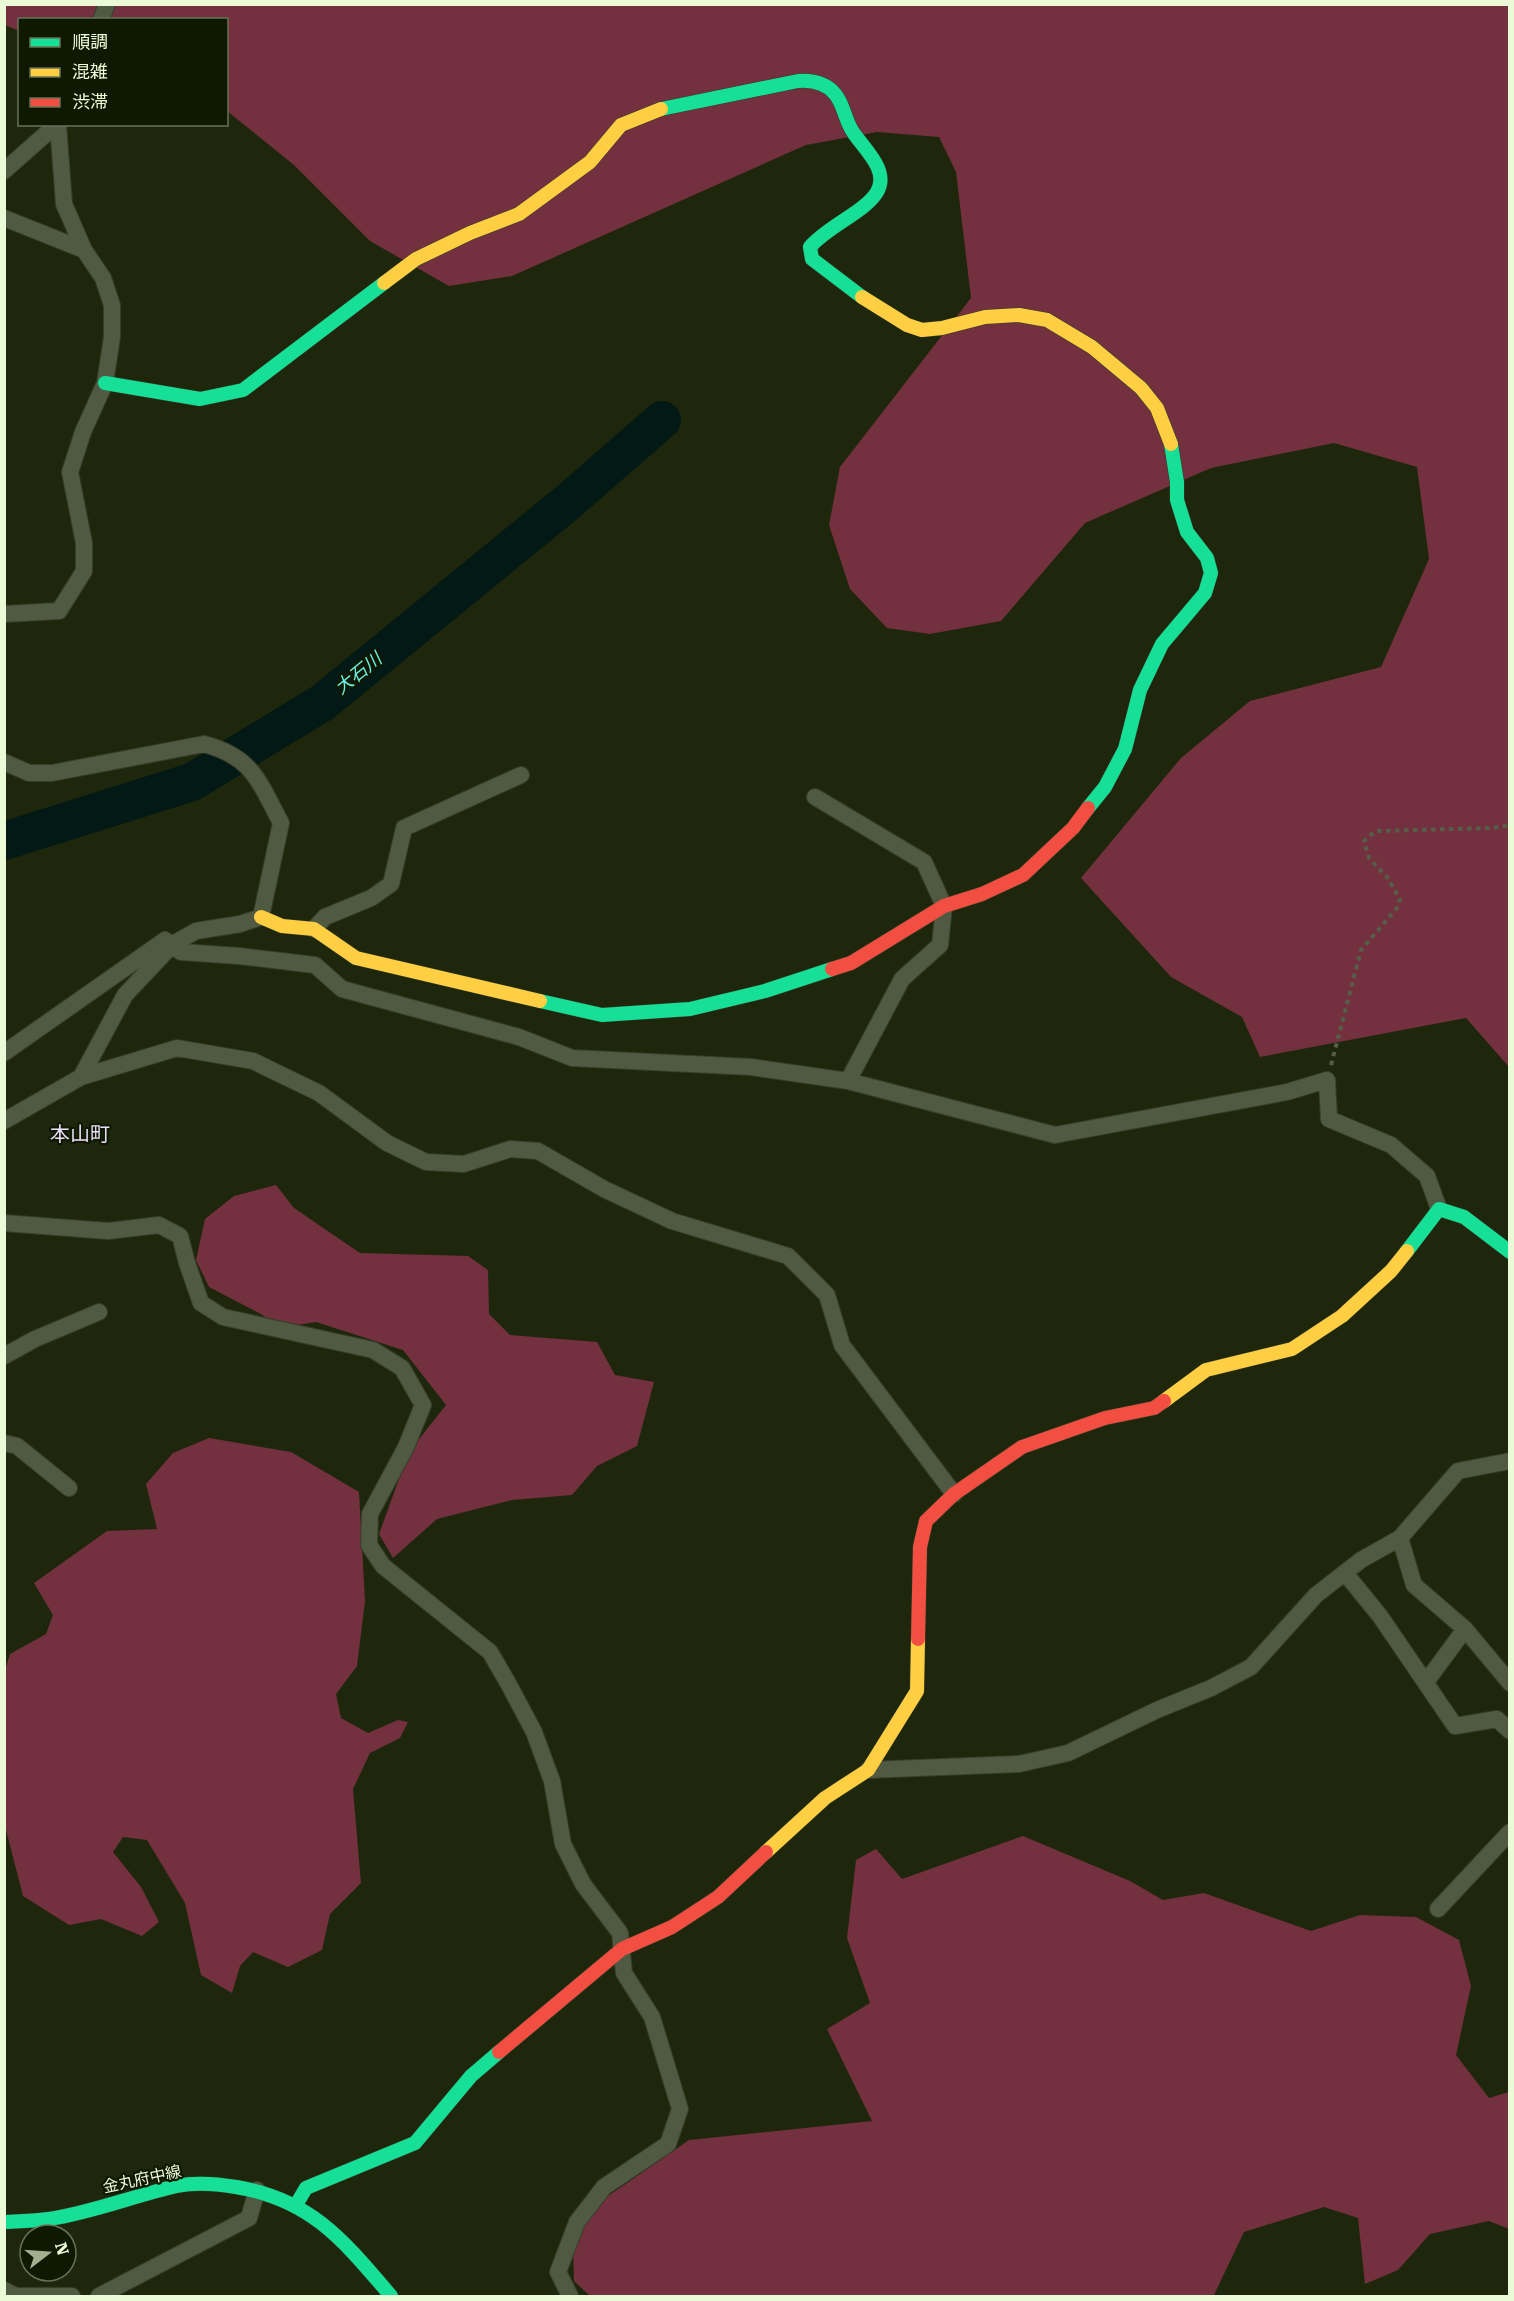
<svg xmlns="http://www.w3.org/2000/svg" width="1514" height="2301" font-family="'Roboto Serif','Noto Sans JP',serif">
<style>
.green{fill:#73303e}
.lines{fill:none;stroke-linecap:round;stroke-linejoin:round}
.river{stroke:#031915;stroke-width:38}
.street-casing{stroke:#373e2a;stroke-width:18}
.fast-casing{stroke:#373e2a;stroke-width:15}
.slow-casing{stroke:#373e2a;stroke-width:15}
.jam-casing{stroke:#373e2a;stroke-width:15}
.path{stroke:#565e48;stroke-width:4;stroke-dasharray:4.5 4.5;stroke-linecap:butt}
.street{stroke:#505941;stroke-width:16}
.fast{stroke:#16e098;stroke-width:14}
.slow{stroke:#ffcf43;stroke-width:14}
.jam{stroke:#f24e42;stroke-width:14}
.labels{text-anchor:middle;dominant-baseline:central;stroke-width:4.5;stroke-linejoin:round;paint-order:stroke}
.street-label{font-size:16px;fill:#ebfad7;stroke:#0f1800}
.water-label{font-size:18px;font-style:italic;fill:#6cf2e5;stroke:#0f1800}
.quarter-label{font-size:20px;fill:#eaddf9;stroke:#0f1800}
</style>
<rect width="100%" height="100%" fill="#1e270b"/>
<path class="green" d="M4 5H1509V1067L1466 1018 1260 1057 1242 1017 1171 977 1081 878 1181 758 1250 701 1381 667 1429 559 1417 467 1334 443 1211 468 1085 523 1001 621 930 634 887 628 850 589 829 525 840 467 971 298 956 172 939 137 877 132 806 145 512 276 449 286 370 241 294 165 227 111 226 20H20L19 31 5 25Z
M276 1185 294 1208 360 1253 468 1256 488 1270 489 1314 510 1335 597 1342 615 1375 654 1382 637 1446 597 1466 572 1495 512 1500 437 1519 393 1558 379 1534 399 1479 416 1443 446 1405 403 1350 316 1322 279 1328 261 1314 209 1287 196 1260 205 1219 234 1196Z
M209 1438 291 1452 359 1492 365 1601 357 1666 336 1694 341 1718 368 1733 398 1720 408 1722 400 1738 370 1753 353 1789 361 1883 330 1914 322 1950 288 1967 253 1952 240 1966 232 1993 201 1975 185 1903 147 1840 123 1837 113 1852 141 1887 159 1922 142 1936 101 1919 69 1925 23 1896 5 1826 4 1674 10 1654 46 1634 53 1615 34 1583 107 1531 157 1529 146 1484 173 1453Z
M1023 1836 1130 1881 1163 1900 1204 1893 1311 1931 1360 1915 1416 1917 1459 1940 1471 1986 1456 2055 1489 2098 1509 2092V2229L1489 2221 1430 2234 1398 2270 1365 2284 1358 2218 1324 2207 1244 2232 1214 2295 590 2296 574 2281 573 2251 588 2210 689 2140 872 2121 827 2029 870 2003 847 1938 856 1860 876 1849 902 1879Z"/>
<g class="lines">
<path class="river" d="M4 841 192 782 322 703 568 502 662 420"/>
<defs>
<path id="street" d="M101 20 107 4
M58 124 64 204 84 250
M4 171 47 133 53 124
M4 218 84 250 103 278 112 305V337L105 383 83 432 70 472 84 543V571L59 611 4 614
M4 762 29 773H52L204 744C253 757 259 782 281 823L261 917 240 924 196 931 173 944 125 995 81 1077 4 1121
M815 797 924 862 944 906 940 945 902 979 848 1081
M314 929 325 917 371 898 391 884 404 828 521 775
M4 1053 165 940 181 952 239 956 315 965 342 989 519 1037 572 1058 751 1067 848 1081 1055 1135 1287 1092 1327 1080 1329 1119 1391 1145 1427 1176 1439 1209
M81 1077 177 1048 253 1061 319 1093 387 1143 426 1162 464 1164 510 1149 538 1151 604 1189 672 1221 788 1256 827 1295 842 1345 954 1494
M4 1223 108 1231 159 1225 180 1236 187 1263 201 1303 223 1317 373 1350 402 1368 423 1405 406 1447 370 1514 369 1545 383 1566 490 1652 508 1683 534 1732 552 1781 563 1844 583 1884 620 1933 624 1973 652 2017 680 2109 668 2144 604 2187 577 2222 558 2272 570 2296
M4 1356 35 1339 99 1312
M4 1443 17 1446 69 1488
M1400 1538 1414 1585 1465 1629 1510 1683
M1345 1573 1380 1616 1455 1726 1497 1719 1510 1731
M1426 1682 1465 1629
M868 1770 1019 1764 1068 1753 1157 1710 1211 1688 1251 1667 1316 1595 1361 1560 1400 1538 1458 1471 1510 1461
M1438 1909 1510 1832
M4 2290 16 2296H72
M99 2296 249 2218 257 2190"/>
<path id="fast" d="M661 109 798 81C812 80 826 83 835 94 844 104 845 121 853 132 863 148 890 170 877 192 865 212 828 226 810 247L812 259 862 297
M105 383 200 399 243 390 384 283
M1088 808 1105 787 1125 749 1140 690 1162 644 1205 593 1211 573 1207 558 1187 532 1177 500V482L1171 444
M540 1001 602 1015 690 1009 765 991 832 969
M1407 1251 1439 1209 1464 1217 1510 1252
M296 2205 306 2188 415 2143 471 2076 499 2052
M4 2222C19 2221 35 2221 49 2219 91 2213 136 2195 177 2186 195 2182 218 2184 236 2187 311 2199 344 2241 391 2296"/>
<path id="slow" d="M384 283 416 259 470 233 519 214 590 162 621 125 661 109
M862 297 907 325 922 330 942 328 985 317 1019 315 1047 320 1092 347 1141 388 1157 408 1171 444
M261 917 282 926 314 929 356 958 540 1001
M1164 1401 1206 1370 1292 1349 1342 1316 1391 1271 1407 1251
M766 1852 825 1798 868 1770 917 1691 918 1639"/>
<path id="jam" d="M832 969 851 963 944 906 982 894 1023 875 1073 828 1088 808
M918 1639 920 1547 926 1521 954 1494 1022 1447 1105 1418 1154 1408 1164 1401
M499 2052 622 1949 672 1927 718 1897 766 1852"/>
</defs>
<use href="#street" class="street-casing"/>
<use href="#fast" class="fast-casing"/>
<use href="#slow" class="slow-casing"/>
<use href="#jam" class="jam-casing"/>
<path class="path" d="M1331 1065 1361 950 1397 908 1400 899 1387 877 1369 858 1364 841 1375 831 1493 828 1510 825"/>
<use href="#street" class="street"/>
<use href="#fast" class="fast"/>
<use href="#slow" class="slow"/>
<use href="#jam" class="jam"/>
</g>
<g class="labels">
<g class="street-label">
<text transform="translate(142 2179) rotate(-12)">金丸府中線</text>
</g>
<g class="water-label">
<text transform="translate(358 673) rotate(-39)">大石川</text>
</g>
<g class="quarter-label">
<text x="80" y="1134">本山町</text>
</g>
</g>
<rect width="1514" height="2301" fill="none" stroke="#ebfad7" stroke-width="12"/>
<rect x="18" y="18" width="210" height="108" fill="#0f1800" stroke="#677256" stroke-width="1.5"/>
<rect x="30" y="38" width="30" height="9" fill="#16e098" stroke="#677256" stroke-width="1.5"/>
<text x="72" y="48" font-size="18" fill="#ebfad7">順調</text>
<rect x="30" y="68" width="30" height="9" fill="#ffcf43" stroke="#677256" stroke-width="1.5"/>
<text x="72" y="78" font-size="18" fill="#ebfad7">混雑</text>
<rect x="30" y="98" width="30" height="9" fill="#f24e42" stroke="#677256" stroke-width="1.5"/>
<text x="72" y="108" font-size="18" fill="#ebfad7">渋滞</text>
<g transform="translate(48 2253) rotate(73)"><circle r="28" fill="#0f1800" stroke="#677256" stroke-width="1.5"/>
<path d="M0-4.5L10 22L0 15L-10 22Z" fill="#a3b090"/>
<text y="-9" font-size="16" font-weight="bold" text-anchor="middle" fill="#ebfad7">N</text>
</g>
</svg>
